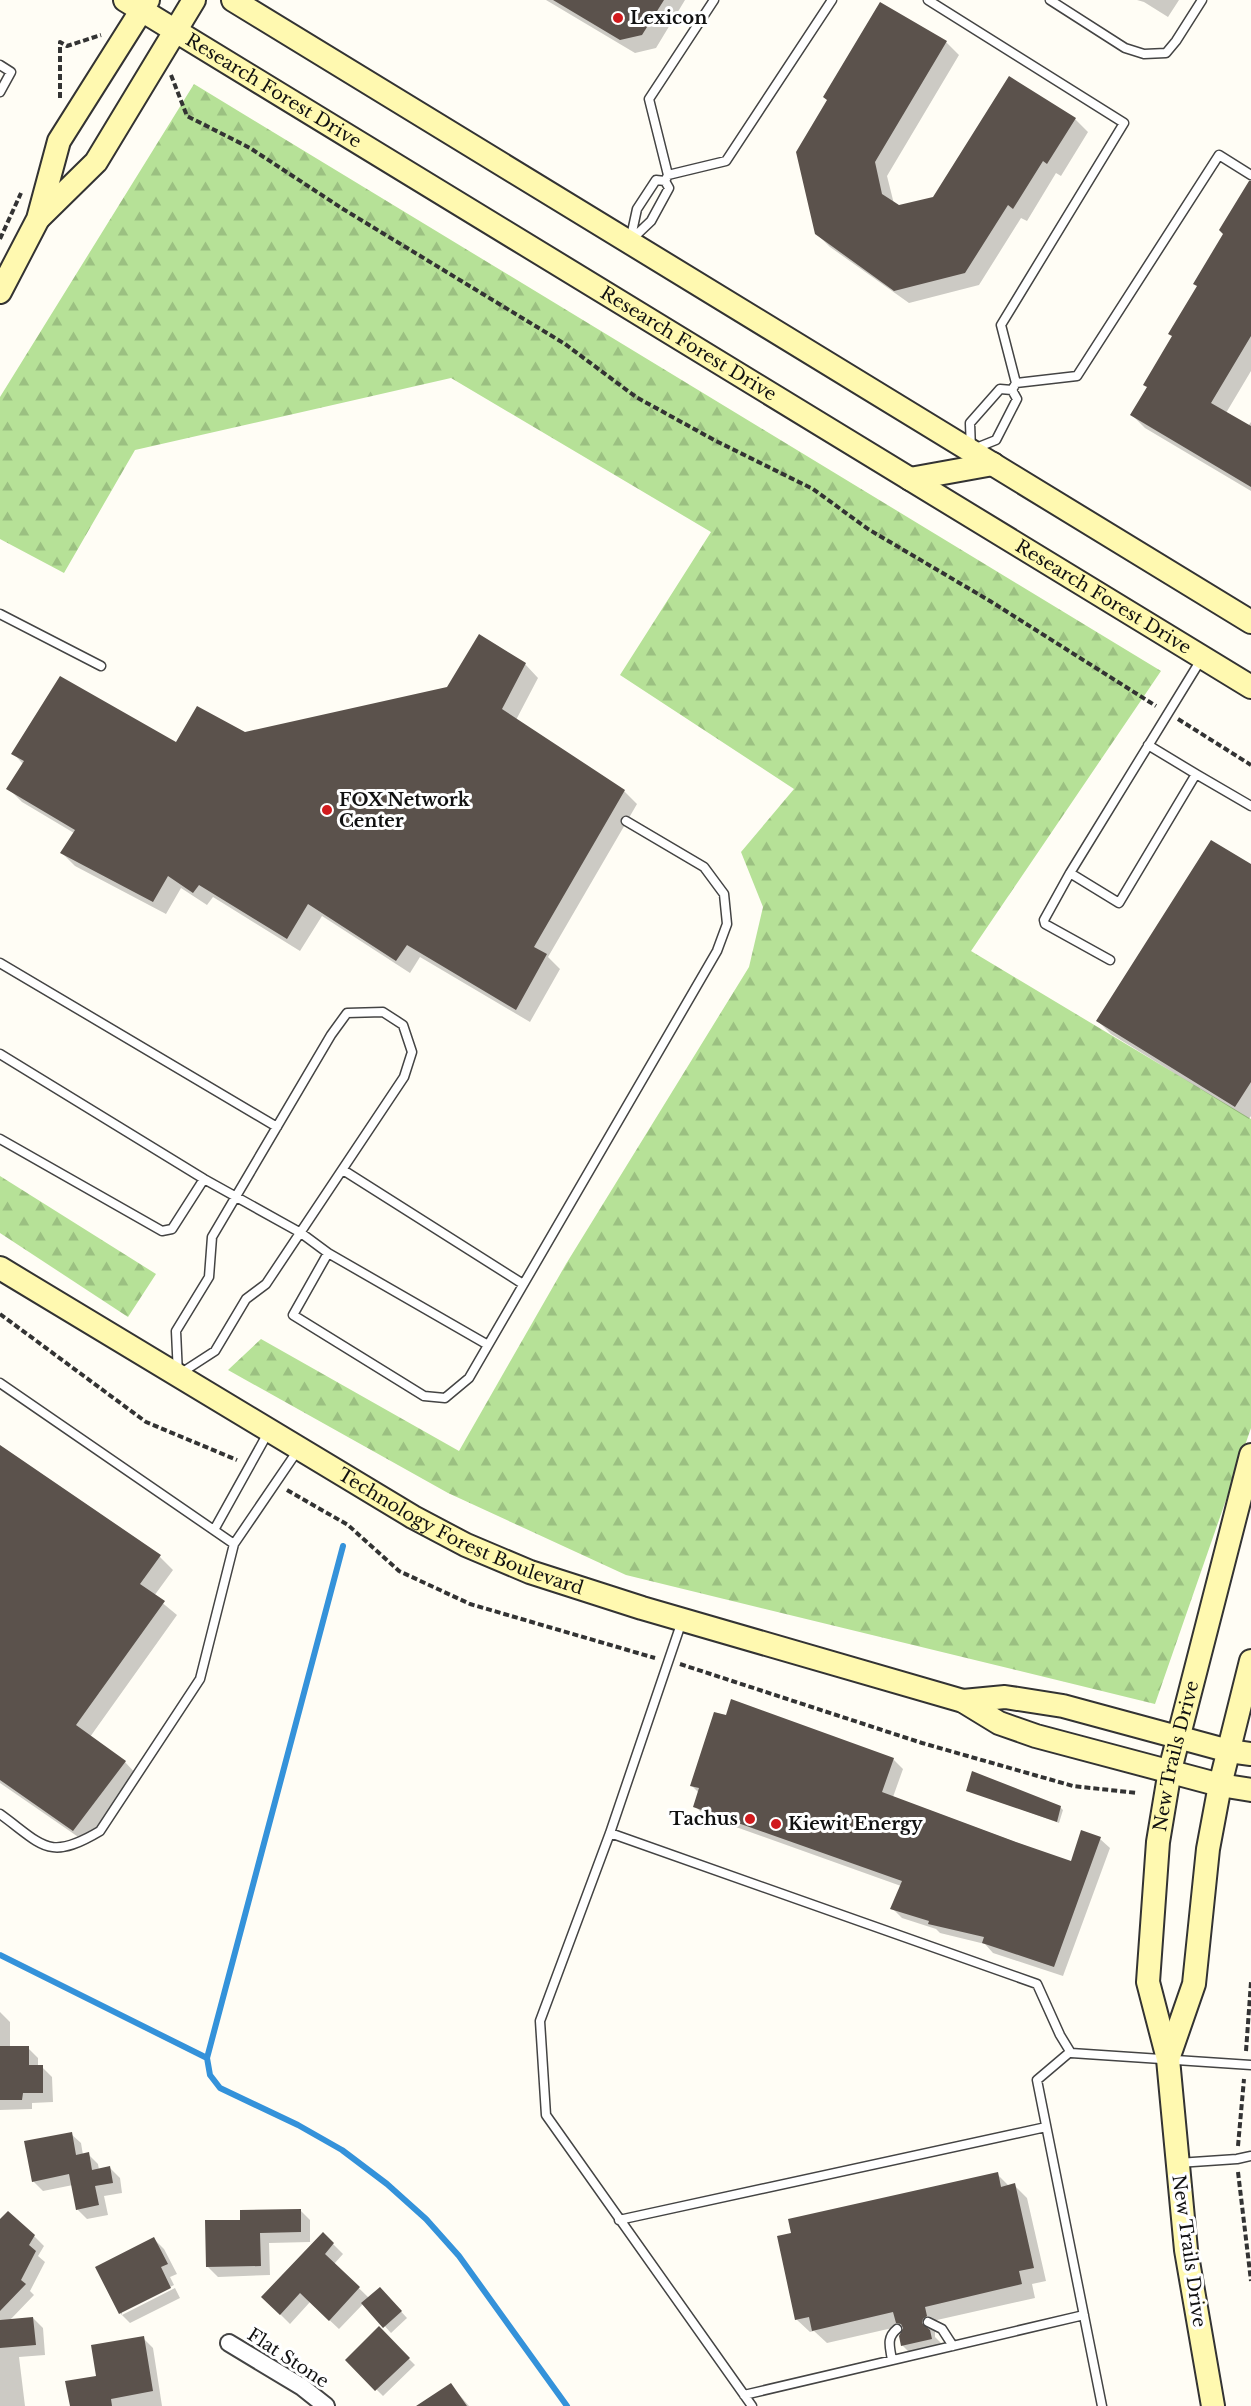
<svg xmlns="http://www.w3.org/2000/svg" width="1251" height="2406" font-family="'Libre Baskerville',serif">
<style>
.forest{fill:url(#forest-firs)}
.shadow{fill:#0003}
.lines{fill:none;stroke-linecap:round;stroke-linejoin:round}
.stream{stroke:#3492da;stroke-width:6}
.building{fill:#5b524c}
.lane-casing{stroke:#444;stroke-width:11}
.street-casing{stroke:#444;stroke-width:20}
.secondary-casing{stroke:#333;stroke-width:26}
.path{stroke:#333;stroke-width:4;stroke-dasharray:6 3;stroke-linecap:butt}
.lane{stroke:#fff;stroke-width:8}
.street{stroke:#fff;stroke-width:16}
.secondary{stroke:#fff9b0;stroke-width:22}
.poi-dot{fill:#d01a1d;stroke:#fff;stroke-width:2}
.labels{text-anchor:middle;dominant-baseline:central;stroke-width:6;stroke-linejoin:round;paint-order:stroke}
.poi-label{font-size:18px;font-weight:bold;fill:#111;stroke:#fff;text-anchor:start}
.street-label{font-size:18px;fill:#111;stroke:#fff}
</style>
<defs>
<pattern id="forest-firs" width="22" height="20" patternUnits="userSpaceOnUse" patternTransform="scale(1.5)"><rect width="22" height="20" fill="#b6e197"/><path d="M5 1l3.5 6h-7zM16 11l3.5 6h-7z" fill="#9bc081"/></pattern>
</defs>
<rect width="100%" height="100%" fill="#fffdf5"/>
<path class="forest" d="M194 84 1161 671 971 951 1251 1119V1428L1155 1704 626 1575 448 1493 228 1370 261 1339 459 1451 566 1264 749 967 763 907 741 852 794 789 620 675 711 532 451 378 135 450 64 573 0 539V397Z
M0 1176 156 1274 128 1317 0 1233Z"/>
<path class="shadow" d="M546 0H685L656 48 635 53Z
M1137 0H1179L1168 17 1144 2Z
M946 42 959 55 887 176 894 204 898 207 934 199 1075 119 1088 132 1061 176 1056 173 1027 221 1021 218 979 285 909 303 830 247 816 233Z
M1251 200V371L1226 413 1248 426 1251 422V491L1145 428 1132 415Z
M525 664 538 678 516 720 624 791 637 804 548 957 560 969 530 1022 420 957 410 973 322 916 300 951 213 897 207 905 181 888 166 914 75 866 62 853 74 833 22 802 8 788 23 764 13 753 176 744 245 733 448 688Z
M1251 866V1116L1249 1119 1111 1034 1098 1021Z
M0 1447 160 1557 173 1570 154 1596 177 1615 90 1737 125 1762 138 1776 87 1843 0 1783Z
M893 1759 903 1769 893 1797 1072 1863 1082 1832 1100 1839 1110 1848 1063 1976 993 1953 985 1944 940 1933 936 1929 902 1918 892 1908 901 1886 705 1816 695 1806 699 1793 691 1785Z
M967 1790 1060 1807 1063 1810 1059 1823Z
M0 2012 10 2022V2048H28L38 2058V2067H42L52 2077 53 2102 32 2103V2109L0 2110Z
M71 2134 81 2143 83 2155 88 2154 98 2164 99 2170 110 2168 120 2178 122 2193 104 2196 108 2215 87 2219 77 2209 73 2185 43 2191 33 2181Z
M997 2174 1009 2186 1014 2185 1027 2198 1046 2281 1032 2284 1035 2298 937 2320 940 2329 935 2332V2337L943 2345 915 2358 902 2345 904 2329 901 2326 827 2343 814 2331 810 2332 796 2319Z
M300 2210 310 2220V2242L269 2243 270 2275 218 2277 208 2267 241 2221Z
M0 2224 34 2236 44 2246 38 2256 45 2262 30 2291 34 2295 10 2320 33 2318 43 2328 45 2355 19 2357 25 2406H0Z
M323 2234 343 2254 334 2264 369 2298 386 2295 407 2318 391 2333 364 2303 339 2329 310 2302 290 2324 263 2297Z
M154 2239 164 2249 177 2274 170 2277 174 2285 122 2311V2315L175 2288 180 2298 130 2323 121 2314 97 2267Z
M379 2329 415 2365 383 2396 347 2360Z
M143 2338 153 2348 162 2406H71L98 2377Z
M451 2385 469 2406H419Z"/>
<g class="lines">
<path class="stream" d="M343 1546 207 2058 210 2075 220 2088 298 2125 342 2150 387 2184 426 2219 459 2256 567 2406
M0 1955 207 2058"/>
</g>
<path class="building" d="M553 0H664L642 35 620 40Z
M880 2 947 41 875 162 882 194 899 205 933 197 1009 76 1076 118 1047 164 1043 161 1013 209 1008 205 965 273 894 291 815 234 796 152 827 100 823 97Z
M1249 181H1251V336L1211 403 1251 426V487L1130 415 1147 387 1143 385 1172 336 1168 334 1197 286 1193 284 1223 234 1219 230Z
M479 634 526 663 502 709 625 790 534 947 547 954 516 1010 407 945 396 961 308 904 287 939 199 885 193 893 168 876 153 902 60 853 75 830 6 789 24 761 11 754 60 676 176 742 197 706 245 732 447 687Z
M1211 840 1251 864V1082L1235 1107 1096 1021Z
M0 1445 161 1555 140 1584 165 1601 76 1725 126 1761 73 1831 0 1780Z
M731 1699 894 1758 882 1792 1016 1842 1071 1861 1081 1830 1101 1837 1054 1967 982 1943 984 1937 928 1924 929 1921 890 1909 902 1881 693 1807 699 1788 690 1786 714 1712 726 1715Z
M972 1771 1061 1806 1057 1822 966 1791Z
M0 2046H29V2065H43V2093H23L22 2100H0Z
M72 2132 76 2155 89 2152 92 2170 110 2166 113 2183 95 2186 99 2205 76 2210 69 2174 32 2182 24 2141Z
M998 2172 1001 2187 1015 2183 1034 2268 1019 2271 1022 2284 925 2307 927 2316 923 2319 922 2323 930 2330 932 2339 901 2346 899 2336 903 2328 901 2324 896 2323 893 2312 812 2331 809 2317 795 2320 777 2236 791 2233 788 2219Z
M301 2209V2232L260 2233 261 2266 206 2267 205 2220H240V2210Z
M8 2211 35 2235 29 2245 36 2251 21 2280 26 2284 0 2311V2219Z
M323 2232 334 2243 325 2254 360 2287 329 2321 300 2293 280 2315 261 2297Z
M154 2237 168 2264 161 2267 171 2288 119 2314 95 2267Z
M380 2287 402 2311 383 2328 361 2303Z
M33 2317 36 2345 0 2348V2320Z
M379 2326 410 2358 375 2391 345 2360Z
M144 2336 153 2391 111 2399 112 2406H70L65 2381 96 2376 91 2345Z
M451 2383 467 2406H416Z"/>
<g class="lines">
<defs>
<path id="lane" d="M928 0 1124 123 1001 325 1016 383 1012 390
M1050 0 1125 48 1144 54 1166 53 1176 41 1202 0
M0 65 11 72 0 92
M668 175 649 99 714 0
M665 181 668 175 726 161 832 0
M630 241 637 209 656 180 665 181
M630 241 651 221 669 188 665 181
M1016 383 1077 376 1219 155 1251 175
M1000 389 1012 390 1017 399 996 440 971 450 970 423Z
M0 614 101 666
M1202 658 1070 873 1119 903 1196 774 1251 806
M1148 745 1196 774
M1070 873 1044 920 1045 924 1110 960
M0 963 277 1127
M383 1012 403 1025 412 1052 404 1077 266 1284 246 1299 215 1351 178 1375 176 1331 209 1277 212 1237 331 1035 347 1013Z
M0 1054 204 1179 301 1233 328 1253 293 1315 424 1396 445 1398 469 1378 717 951 727 924 724 894 704 867 626 821
M0 1139 162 1231 172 1229 204 1179
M343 1170 523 1284
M328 1253 488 1345
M0 1383 234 1544 200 1679 100 1831C48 1862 43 1845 0 1814
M214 1530 269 1431
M234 1544 298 1450
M682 1621 610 1833 540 2021 546 2115 752 2406
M610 1833 1037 1984 1060 2035 1071 2053 1251 2065
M1070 2052 1037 2080 1102 2406
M1178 2163 1237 2159 1251 2156
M619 2220 1046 2127
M928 2322 942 2329 953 2346
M892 2360C890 2347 886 2338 897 2329
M744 2395 1084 2315"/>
<path id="street" d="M229 2343 302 2387 326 2406"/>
<g id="secondary">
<path id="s1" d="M125 0 1251 687"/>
<path d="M233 0 1251 622"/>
<path d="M39 218 96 162 194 0"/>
<path d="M0 292 38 219 59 141 148 0"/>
<path d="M910 479 993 464"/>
<path id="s2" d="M0 1268 413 1517 466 1545 530 1572 642 1608 963 1701 999 1723 1036 1736 1220 1785 1251 1790"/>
<path d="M963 1701 1005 1697 1063 1706 1229 1751 1251 1754"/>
<path d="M1168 2059 1194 1984 1208 1849 1220 1785 1251 1661"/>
<path id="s3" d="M1213 2406 1186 2250 1168 2059 1148 1982 1158 1842 1170 1770 1251 1455"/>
</g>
</defs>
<use href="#lane" class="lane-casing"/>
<use href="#street" class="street-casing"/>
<use href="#secondary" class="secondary-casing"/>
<path class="path" d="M171 75 187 116 250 148 343 209 565 344 636 397 716 441 813 489 868 529 990 601 1156 706
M60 98V42L67 46 101 35
M0 239 21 193
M1178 719 1251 765
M0 1314 146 1422 237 1460
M287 1490 348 1525 399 1571 470 1604 655 1658
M680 1664 922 1743 1073 1786 1137 1793
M1246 2051 1251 1982
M1238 2146 1244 2079
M1238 2172 1251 2281"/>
<use href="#lane" class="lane"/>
<use href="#street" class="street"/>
<use href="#secondary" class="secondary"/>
</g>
<g class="poi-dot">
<circle cx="618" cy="18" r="6"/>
<circle cx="327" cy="810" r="6"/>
<circle cx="750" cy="1819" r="6"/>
<circle cx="776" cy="1824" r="6"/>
</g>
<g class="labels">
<g class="poi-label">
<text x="630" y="18">Lexicon</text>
<text x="339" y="800">FOX Network<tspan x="339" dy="21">Center</tspan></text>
<text x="738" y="1819" text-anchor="end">Tachus</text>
<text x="788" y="1824">Kiewit Energy</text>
</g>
<g class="street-label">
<text stroke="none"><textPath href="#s1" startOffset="174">Research Forest Drive</textPath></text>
<text stroke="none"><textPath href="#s1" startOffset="660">Research Forest Drive</textPath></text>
<text stroke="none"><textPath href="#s1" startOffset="1146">Research Forest Drive</textPath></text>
<text stroke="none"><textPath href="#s2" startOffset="532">Technology Forest Boulevard</textPath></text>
<text stroke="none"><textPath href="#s3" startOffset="658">New Trails Drive</textPath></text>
<text transform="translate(1189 2251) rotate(82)">New Trails Drive</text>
<text transform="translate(288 2358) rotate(33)">Flat Stone</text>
</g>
</g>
</svg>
